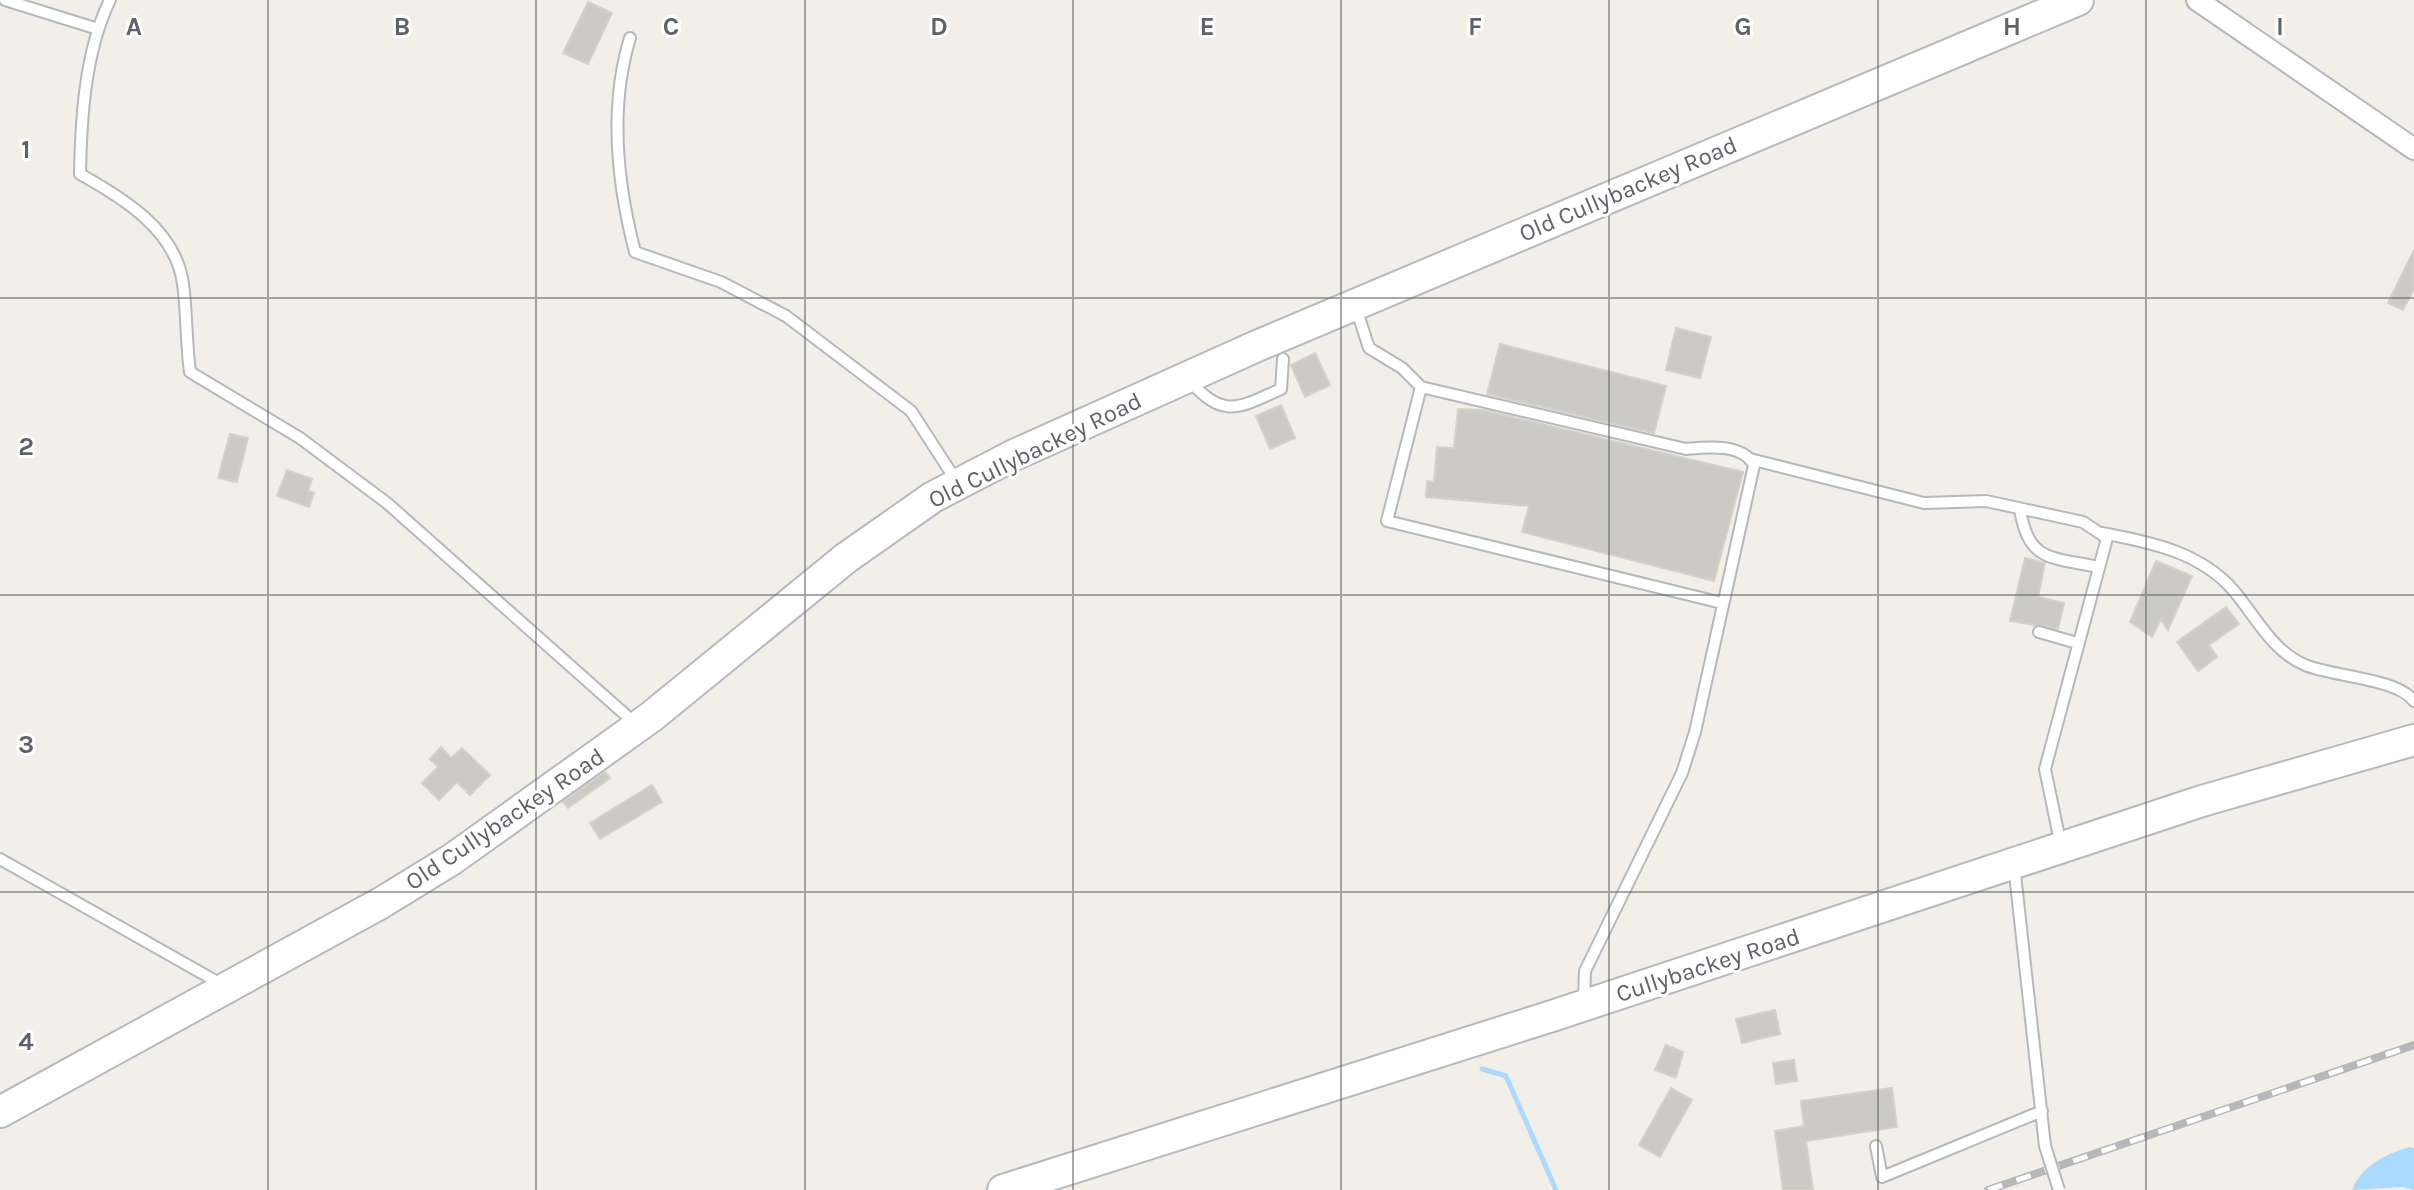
<svg xmlns="http://www.w3.org/2000/svg" width="2414" height="1190" font-family="Karla,sans-serif">
<style>
.water{fill:#aadaff}
.lines{fill:none;stroke-linecap:round;stroke-linejoin:round}
.stream{stroke:#aadaff;stroke-width:5}
.building{fill:#cccac5;stroke:#d6d1c6;stroke-width:2}
.lane-casing{stroke:#b5b8bc;stroke-width:14}
.street-casing{stroke:#b5b8bc;stroke-width:24}
.secondary-casing{stroke:#b6babf;stroke-width:34}
.lane{stroke:#fff;stroke-width:10}
.street{stroke:#fff;stroke-width:20}
.secondary{stroke:#fff;stroke-width:30}
.rail-casing{stroke:#b6b7b8;stroke-width:8}
.rail{stroke:#fff;stroke-width:5;stroke-dasharray:15;stroke-linecap:butt}
.lane-bridge-casing{stroke:#b5b8bc;stroke-width:14;stroke-linecap:butt}
.lane-bridge{stroke:#fff;stroke-width:10}
.grid{fill:none;stroke:#5f6368;stroke-width:2;stroke-opacity:0.55}
.labels{text-anchor:middle;dominant-baseline:central;stroke-width:6;stroke-linejoin:round;paint-order:stroke}
.street-label{font-size:24px;fill:#5f6368;stroke:#fff}
.grid-label{font-size:26px;text-anchor:middle;font-weight:bold;fill:#5f6368;stroke:#fff;stroke-width:6;stroke-linejoin:round;paint-order:stroke}
</style>
<rect width="100%" height="100%" fill="#f1efe8"/>
<path class="water" d="M2409 1147 2414 1148V1190L2403 1187 2352 1190C2364 1164 2383 1156 2409 1147Z"/>
<g class="lines">
<path class="stream" d="M1482 1069 1506 1076 1556 1190"/>
</g>
<path class="building" d="M588 2 612 13 588 64 563 53Z
M2414 250V289L2403 310 2388 303Z
M1676 328 1711 337 1700 378 1666 370Z
M1500 344 1666 386 1654 433 1487 394Z
M1315 353 1330 385 1305 397 1291 365Z
M1281 405 1295 438 1270 449 1256 416Z
M1458 409 1483 410 1743 472 1714 581 1522 532 1529 506 1426 497 1427 481 1434 482 1437 447 1454 448Z
M230 434 248 438 237 482 218 478Z
M287 470 312 479 308 491 314 493 309 507 277 496Z
M2025 558 2045 563 2038 597 2064 603 2058 629 2010 621Z
M2156 561 2192 576 2168 630 2161 619 2152 637 2130 622Z
M2226 607 2239 624 2209 645 2217 657 2198 671 2177 642Z
M441 747 451 758 462 748 490 775 470 795 457 782 439 800 422 783 438 767 430 759Z
M605 772 610 778 568 808 563 802Z
M652 785 662 802 600 839 590 823Z
M1775 1010 1780 1034 1742 1043 1736 1019Z
M1666 1045 1683 1052 1676 1078 1655 1070Z
M1794 1060 1797 1081 1776 1084 1773 1063Z
M1671 1088 1692 1100 1660 1157 1639 1145Z
M1892 1088 1897 1127 1806 1141 1813 1190H1783L1775 1131 1804 1126 1801 1101Z"/>
<g class="lines">
<defs>
<path id="lane" d="M5 0 98 29
M110 0C85 51 81 118 80 174 123 198 176 230 183 284 187 313 186 343 190 372L300 438 387 503 637 725
M630 38C609 107 617 183 635 252L721 282 786 316 911 411 957 482
M1356 308 1369 348 1402 368 1421 387 1686 449C1707 447 1742 443 1754 465L1695 732 1682 773 1585 971 1584 1000
M1188 379C1223 419 1237 409 1281 389L1283 359
M1421 387 1387 521 1722 603
M1750 459 1924 503 1986 501 2083 522 2107 538 2045 769 2061 846
M2020 509C2028 562 2051 557 2098 567
M2102 533C2150 542 2201 552 2234 591 2256 617 2272 651 2305 665 2334 677 2397 678 2414 701
M2039 632 2077 643
M0 859 221 984
M2014 865 2045 1146
M1876 1146 1882 1177 2042 1111"/>
<path id="street" d="M2197 0 2414 149"/>
<path id="secondary" d="M0 1112 381 903 451 860 651 717 846 558 933 497 1012 456 1257 346 2078 0
M1003 1190 1552 1016 2202 801 2414 740"/>
</defs>
<use href="#lane" class="lane-casing"/>
<use href="#street" class="street-casing"/>
<use href="#secondary" class="secondary-casing"/>
<use href="#lane" class="lane"/>
<use href="#street" class="street"/>
<use href="#secondary" class="secondary"/>
<defs>
<path id="rail" d="M1988 1190 2414 1045"/>
</defs>
<use href="#rail" class="rail-casing"/>
<use href="#rail" class="rail"/>
<defs>
<path id="lane-bridge" d="M2045 1146 2059 1190"/>
</defs>
<use href="#lane-bridge" class="lane-bridge-casing"/>
<use href="#lane-bridge" class="lane-bridge"/>
</g>
<path class="grid" d="M268 0V1190M536 0V1190M805 0V1190M1073 0V1190M1341 0V1190M1609 0V1190M1878 0V1190M2146 0V1190M0 298H2414M0 595H2414M0 892H2414"/>
<g class="labels">
<g class="street-label">
<text transform="translate(1628 189) rotate(-23)">Old Cullybackey Road</text>
<text transform="translate(1035 450) rotate(-26)">Old Cullybackey Road</text>
<text transform="translate(505 819) rotate(-34)">Old Cullybackey Road</text>
<text transform="translate(1708 965) rotate(-18)">Cullybackey Road</text>
</g>
</g>
<g class="grid-label">
<text x="134" y="35">A</text>
<text x="402" y="35">B</text>
<text x="671" y="35">C</text>
<text x="939" y="35">D</text>
<text x="1207" y="35">E</text>
<text x="1475" y="35">F</text>
<text x="1743" y="35">G</text>
<text x="2012" y="35">H</text>
<text x="2280" y="35">I</text>
<text x="26" y="158">1</text>
<text x="26" y="455">2</text>
<text x="26" y="753">3</text>
<text x="26" y="1050">4</text>
</g>
</svg>
